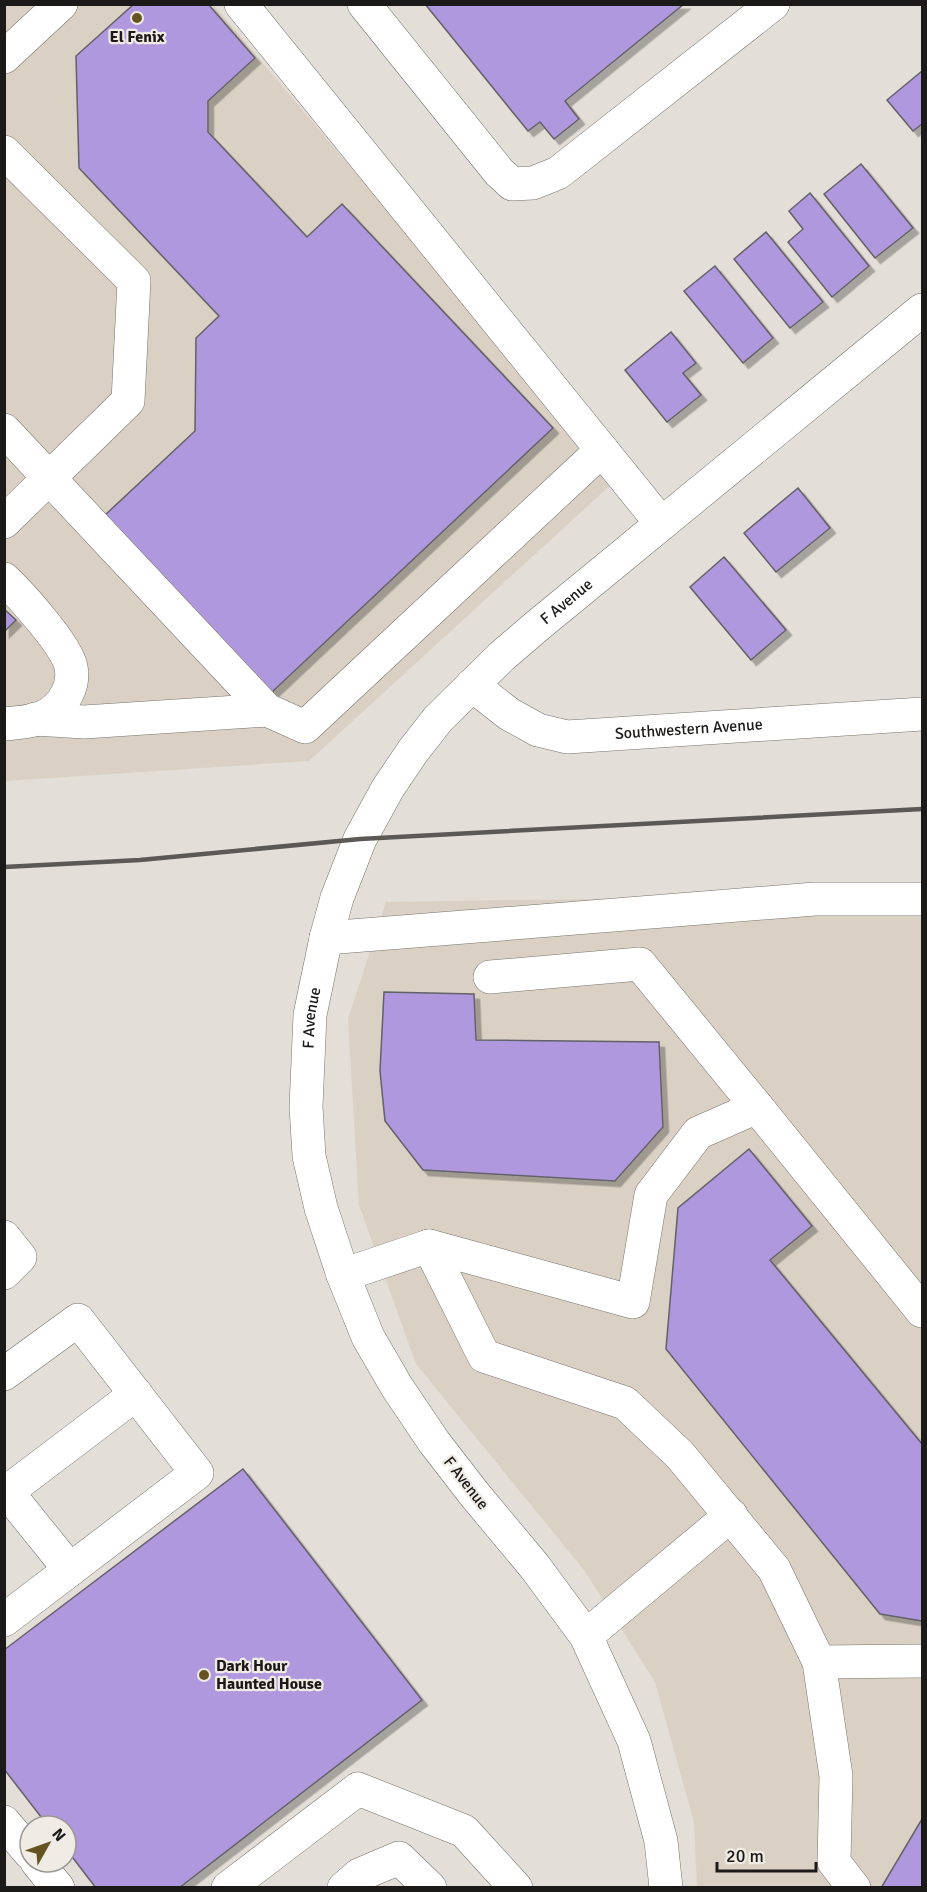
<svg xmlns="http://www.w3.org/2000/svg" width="927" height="1892" font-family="Signika,sans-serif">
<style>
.built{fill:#dad1c4}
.building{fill:#b098de;stroke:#636167;stroke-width:1.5;filter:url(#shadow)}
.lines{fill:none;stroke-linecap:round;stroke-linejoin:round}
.minor-casing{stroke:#77726c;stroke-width:34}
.minor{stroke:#fff;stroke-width:33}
.rail{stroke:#5b5855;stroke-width:4.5}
.poi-dot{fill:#655421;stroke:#f0ebe5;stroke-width:2}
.labels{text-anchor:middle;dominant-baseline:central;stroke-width:4.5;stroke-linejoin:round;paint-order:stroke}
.poi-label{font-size:16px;font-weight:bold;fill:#1c1a18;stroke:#f0ebe5}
.street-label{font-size:16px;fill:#1c1a18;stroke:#f0ebe5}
</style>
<defs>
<filter id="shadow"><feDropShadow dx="5.5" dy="5.5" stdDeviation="0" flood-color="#0004"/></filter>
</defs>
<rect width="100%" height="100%" fill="#e3ded7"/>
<path class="built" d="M5 5H214L615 481 309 761 5 781Z
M922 886V1887H697L694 1822 655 1682 584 1570 416 1364 359 1205 348 1019 386 902 650 898Z"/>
<path class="building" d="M134 4H208L255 58 208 101V132L307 237 342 204 553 428 271 693 104 516 195 431 196 338 219 316 79 168 76 56Z
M425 4H684L565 101 579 119 554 139 540 122 528 131Z
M922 71V124L913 131 887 100Z
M861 164 913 228 875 258 824 194Z
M810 193 869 266 832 297 788 242 803 229 789 211Z
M766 232 823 302 790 328 734 259Z
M715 266 773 338 743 363 684 291Z
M671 332 696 363 683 373 701 395 667 422 625 370Z
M798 488 830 528 776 572 744 533Z
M724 557 786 630 751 660 690 587Z
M4 609 16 620 4 632Z
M384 992 474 994 476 1040 659 1042 663 1127 615 1181 423 1170 385 1121 380 1071Z
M749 1149 812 1226 770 1260 922 1444V1621L880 1614 666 1349 678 1208Z
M243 1469 422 1700 179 1888H96L66 1849V1826H48L4 1769V1650Z
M922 1819V1888H881Z"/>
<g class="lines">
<defs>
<g id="minor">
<path d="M241 4 661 523"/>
<path d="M364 4 499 172 512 184 533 183 558 173 773 4"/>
<path d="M4 57 61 4"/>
<path d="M4 152 134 281 128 401 4 522"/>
<path d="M4 430 267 710 305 727 602 450"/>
<path d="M4 579C21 595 67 646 71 667 73 677 71 686 67 694 54 720 31 722 4 724"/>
<path id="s1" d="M472 685 509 714 538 730 567 737 922 714"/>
<path d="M35 719 84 722 267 710"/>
<path d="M326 938 815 899H922"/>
<path d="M490 977 640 964 757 1107"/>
<path d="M4 1237 20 1257 4 1273"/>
<path d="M343 1275 429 1246"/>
<path d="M4 1374 78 1320 197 1473 4 1620"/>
<path d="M4 1488 70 1570"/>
<path d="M4 1494 136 1394"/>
<path d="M586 1636 731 1515"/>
<path d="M819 1662 922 1661"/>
<path d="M4 1822 30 1853"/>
<path d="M37 1862 58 1888"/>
<path d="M228 1888 358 1789 464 1831 516 1888"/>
<path d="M344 1888 359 1875 399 1858 430 1888"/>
<path id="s2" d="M666 1888 661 1841 634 1741 586 1636 535 1567 475 1495 434 1442 397 1387 368 1337 343 1275 321 1208 309 1156 306 1107 310 1015 326 938 337 898 360 839 388 788 413 751 438 719 502 656 537 626 922 310"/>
<path d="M854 1888 834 1862 836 1776 819 1662 774 1569 680 1455 625 1403 484 1356 429 1246 633 1302 651 1195 698 1133 757 1107 922 1311"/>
</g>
</defs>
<use href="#minor" class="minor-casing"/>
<use href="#minor" class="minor"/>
<path class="rail" d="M4 867 140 860 360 839 922 809"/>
</g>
<g class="poi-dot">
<circle cx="137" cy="18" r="6"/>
<circle cx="204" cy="1675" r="6"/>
</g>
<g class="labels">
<g class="poi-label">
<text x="137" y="37">El Fenix</text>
<text x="216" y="1666" text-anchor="start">Dark Hour<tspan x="216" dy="18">Haunted House</tspan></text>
</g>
<g class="street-label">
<text stroke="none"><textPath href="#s2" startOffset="1470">F Avenue</textPath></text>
<text stroke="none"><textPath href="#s1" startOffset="232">Southwestern Avenue</textPath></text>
<text stroke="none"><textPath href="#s2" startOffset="966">F Avenue</textPath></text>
<text transform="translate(466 1483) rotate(52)">F Avenue</text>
</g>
</g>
<rect width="927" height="1892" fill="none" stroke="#1c1a18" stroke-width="12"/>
<g transform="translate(48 1844) rotate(50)"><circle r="28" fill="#f0ebe5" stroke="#9b9793" stroke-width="1.5"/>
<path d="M0-4.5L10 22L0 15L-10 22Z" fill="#655421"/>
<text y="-9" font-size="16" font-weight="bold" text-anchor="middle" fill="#1c1a18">N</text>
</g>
<path d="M717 1862v9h99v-9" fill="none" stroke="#1c1a18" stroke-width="3"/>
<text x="726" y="1862" font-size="18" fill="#1c1a18" stroke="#f0ebe5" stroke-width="4.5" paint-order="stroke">20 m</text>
</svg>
